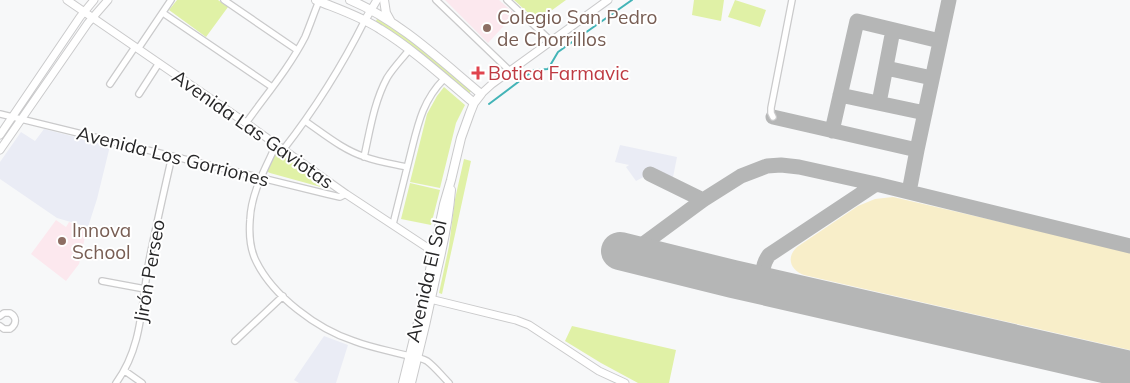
<svg xmlns="http://www.w3.org/2000/svg" width="1130" height="383" font-family="Mulish,sans-serif">
<style>
.built{fill:#eaecf5}
.education{fill:#fce8ee}
.green{fill:#e0f1a6}
.sand{fill:#f8eec9}
.lines{fill:none;stroke-linecap:round;stroke-linejoin:round}
.stream{stroke:#43b4b7;stroke-width:2}
.taxiway{stroke:#b5b6b6;stroke-width:15}
.runway{stroke:#b5b6b6;stroke-width:38}
.minor-casing{stroke:#cacacb;stroke-width:8}
.tertiary-casing{stroke:#cacacb;stroke-width:9}
.secondary-casing{stroke:#cacacb;stroke-width:10}
.minor{stroke:#fff;stroke-width:5.5}
.tertiary{stroke:#fff;stroke-width:7}
.secondary{stroke:#fff;stroke-width:8}
.education-dot{fill:#8d6e63;stroke:#fff;stroke-width:2}
.health-dot{fill:#e0444e;stroke:#fff;stroke-width:2}
.labels{text-anchor:middle;dominant-baseline:central;stroke-width:4;stroke-linejoin:round;paint-order:stroke}
.education-label{font-size:19px;fill:#785e54;stroke:#fff;text-anchor:start}
.health-label{font-size:19px;fill:#be3a42;stroke:#fff;text-anchor:start}
.street-label{font-size:19px;fill:#272728;stroke:#fff}
</style>
<rect width="100%" height="100%" fill="#f7f8f9"/>
<path class="built" d="M44 129 110 146 97 199 88 227 57 218 0 179V162L21 132 35 141Z
M620 145 677 157 673 177 653 172 636 181 626 167 629 165 615 162Z
M324 336 348 345 336 383H299L294 380Z"/>
<path class="education" d="M445 0H499L515 14 488 43Z
M56 220 66 227 69 222 87 228 79 264 66 281 31 254Z"/>
<path class="green" d="M177 0H218L228 7 206 37 169 10Z
M514 0H566L537 21Z
M694 0H724L721 21 692 15Z
M735 0 766 10 760 27 728 17Z
M378 17 401 32 472 90 468 95 375 23Z
M444 87 465 105 456 123 440 188 410 182 427 114 437 96Z
M278 152 280 153 330 188 328 189 270 173 268 172V170L276 153Z
M464 159 471 161 442 294 439 293 449 246 455 199Z
M410 183 440 190 431 225 401 219Z
M572 326 676 350 669 383H638L601 363 565 341Z"/>
<path class="sand" d="M893 197 1130 252V350L804 275C790 270 786 257 797 247L858 206 875 199Z"/>
<g class="lines">
<path class="stream" d="M489 104 534 70 548 69 558 52 632 0"/>
<path class="taxiway" d="M886 68 932 78
M840 95 925 113
M879 103 893 30
M773 117 917 150
M832 131 857 21 940 41
M650 174 703 200
M909 192 917 150 949 0
M631 253 703 200 741 176 767 166 781 165 799 167 876 184 1130 246
M773 288C762 277 760 268 769 255L876 184"/>
<path class="runway" d="M620 251 733 279 1130 370"/>
<defs>
<path id="minor" d="M224 0 297 50
M436 0 510 71
M507 0 551 41
M163 13 272 87
M138 49 171 0
M110 84 135 47
M139 94 159 63
M0 114 327 194 340 197 346 194
M773 117 771 113V108L792 0
M305 121C324 134 343 150 365 157 379 162 393 164 407 167
M246 123C266 95 289 68 305 37 310 25 314 13 319 1
M276 145C265 169 251 193 250 220 249 233 250 249 256 261 273 296 317 329 354 341 372 348 391 351 409 356 415 357 422 358 427 361 435 367 442 376 449 383
M283 150C315 109 342 66 365 20
M364 157C370 130 374 102 387 78 393 68 402 59 409 50
M393 224C399 200 405 176 411 152 418 124 423 100 444 79
M102 281 145 289
M0 316 4 313H10C17 317 17 324 10 329H4L0 326
M235 341 283 296
M125 371 142 383
M116 383C143 346 141 304 149 261 156 226 164 191 172 156"/>
<path id="tertiary" d="M67 0 246 123 346 194 434 252 438 253
M365 20 377 0
M481 94 492 84 608 0
M0 135 80 17 94 0
M0 150 88 23 108 0
M426 298 516 320 529 325 599 371 625 383"/>
<path id="secondary" d="M316 0C338 9 360 16 380 29 414 50 444 78 474 103
M350 0C400 21 440 60 481 94L474 103 470 113 461 138 451 180 444 204 424 298 403 383
M384 0 386 13 391 22
M411 383C421 344 430 305 438 266 444 241 449 215 451 190"/>
</defs>
<use href="#minor" class="minor-casing"/>
<use href="#tertiary" class="tertiary-casing"/>
<use href="#secondary" class="secondary-casing"/>
<use href="#minor" class="minor"/>
<use href="#tertiary" class="tertiary"/>
<use href="#secondary" class="secondary"/>
</g>
<g class="education-dot">
<circle cx="487" cy="28" r="5"/>
<circle cx="62" cy="241" r="5"/>
</g>
<path class="health-dot" d="M475.5 65.5h5v5h5v5h-5v5h-5v-5h-5v-5h5z"/>
<g class="labels">
<g class="education-label">
<text x="497" y="17">Colegio San Pedro<tspan x="497" dy="22">de Chorrillos</tspan></text>
<text x="72" y="230">Innova<tspan x="72" dy="22">School</tspan></text>
</g>
<g class="health-label">
<text x="488" y="73">Botica Farmavic</text>
</g>
<g class="street-label">
<text transform="translate(253 129) rotate(35)">Avenida Las Gaviotas</text>
<text transform="translate(173 156) rotate(14)">Avenida Los Gorriones</text>
<text transform="translate(149 271) rotate(-80)">Jirón Perseo</text>
<text transform="translate(426 281) rotate(-77)">Avenida El Sol</text>
</g>
</g>
</svg>
